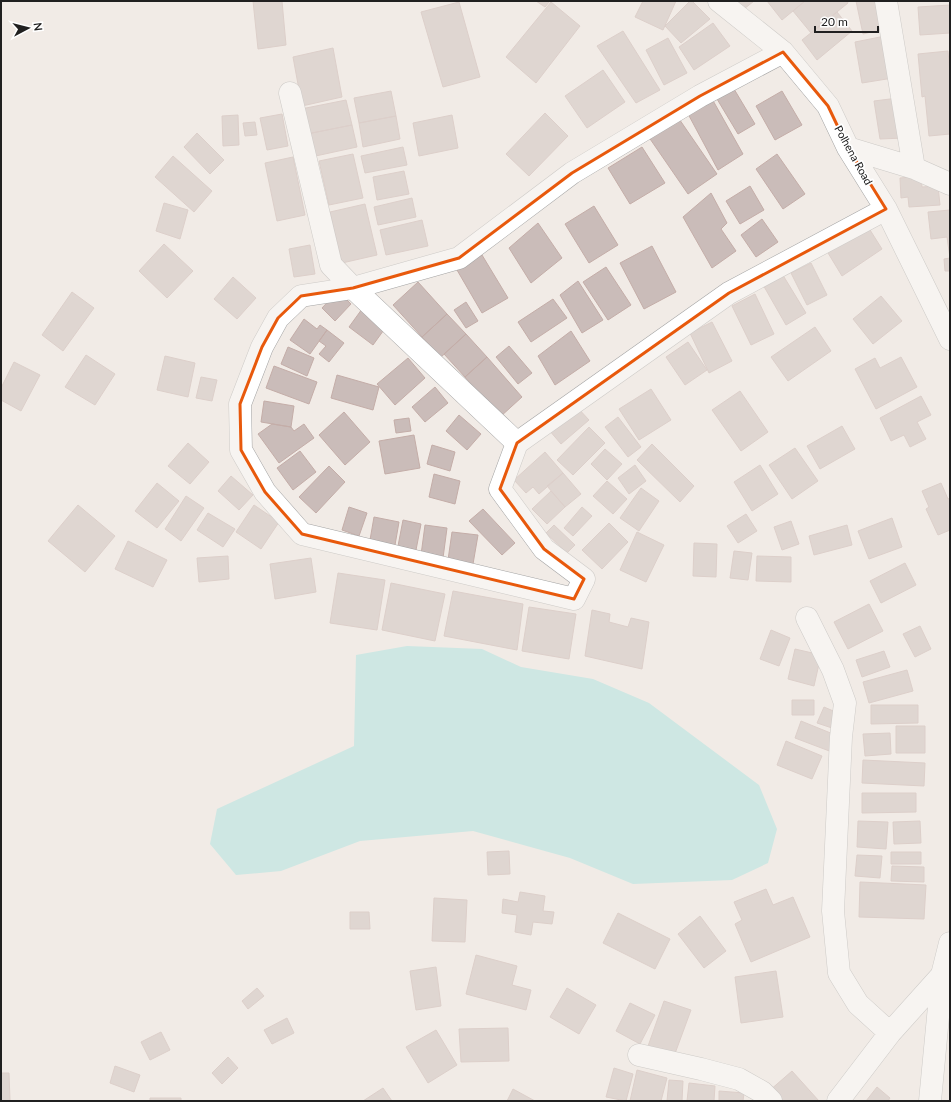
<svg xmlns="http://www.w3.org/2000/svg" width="951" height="1102" font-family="Lato,sans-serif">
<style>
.water{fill:#a4e2e1}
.building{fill:#cabcb9;stroke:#c4ada8}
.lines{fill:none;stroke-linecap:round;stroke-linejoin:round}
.minor-casing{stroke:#a4a4a4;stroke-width:23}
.minor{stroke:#fff;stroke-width:22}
.marked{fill:none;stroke:#e8590c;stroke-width:3;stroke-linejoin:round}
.labels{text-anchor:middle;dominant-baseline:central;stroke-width:3.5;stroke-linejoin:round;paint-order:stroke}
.street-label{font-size:11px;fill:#202020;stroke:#fff}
</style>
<rect width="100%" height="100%" fill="#f1ebe6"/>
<path class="water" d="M407 646 482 649 521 667 593 679 649 703 759 785 777 829 768 863 732 880 633 884 570 858 473 831 360 841 281 871 236 875 210 844 217 809 354 746 356 655Z"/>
<path class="building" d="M253 1H282L286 45 258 49Z
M536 1H550L545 7Z
M643 1H676L663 30 635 17Z
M690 1H692L710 19 681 43 665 26Z
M736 1H754L744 9Z
M767 1H805L782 20Z
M805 1H847L848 3 811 33 793 11Z
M856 1H890L896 26 863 34Z
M459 2 480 77 443 87 421 12Z
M551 2 580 26 536 83 506 57Z
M950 5V33L920 35 918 7Z
M837 12 852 31 817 60 802 40Z
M713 23 730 46 694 70 679 47Z
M623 31 660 90 636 103 597 46Z
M885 36 893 78 862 83 855 42Z
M668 38 687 73 664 85 646 50Z
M333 48 342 97 302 106 293 57Z
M948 51 950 74V134L929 136 925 96 922 97 918 54Z
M603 70 625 102 587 128 565 96Z
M731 84 755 124 738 134 714 94Z
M391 91 396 116 359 123 354 98Z
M782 91 802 125 775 140 756 106Z
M711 97 743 154 718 170 687 112Z
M898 98 904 138 880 139 874 101Z
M346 100 352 125 307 134 301 109Z
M545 113 568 136 529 176 506 154Z
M675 113 717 174 688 194 646 133Z
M282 114 288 146 267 150 260 118Z
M238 115 239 145 223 146 222 116Z
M452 115 458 148 419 156 413 123Z
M396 116 400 139 363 147 359 123Z
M255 122 257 135 245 136 243 123Z
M352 125 357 147 311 157 307 134Z
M197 133 224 160 210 174 184 147Z
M403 147 407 165 365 173 361 156Z
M642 147 665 183 630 204 608 168Z
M353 154 363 198 329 205 319 161Z
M777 154 805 194 783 209 756 169Z
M173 156 212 191 194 212 155 177Z
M293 157 305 215 277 221 265 163Z
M404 171 409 194 377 200 373 177Z
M921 176 922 187 938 186 940 205 909 207 908 197 901 198 900 178Z
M750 186 764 210 740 224 726 201Z
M711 193 727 223 721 229 736 251 712 268 683 217Z
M412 198 416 217 378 225 374 207Z
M164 203 188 210 180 239 156 231Z
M365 204 377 255 342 263 330 212Z
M594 206 618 245 589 263 565 224Z
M950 210V271H945L944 259 950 258 947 237 931 239 928 212Z
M762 219 778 242 756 257 741 235Z
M422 220 428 246 386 255 380 230Z
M865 222 882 249 842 276 825 248Z
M538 223 562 258 531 283 509 248Z
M164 244 193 271 167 298 139 271Z
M310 245 315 274 294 277 289 249Z
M652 246 676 292 644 309 620 263Z
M482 255 508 298 482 313 457 270Z
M811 263 827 295 807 305 791 273Z
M606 267 631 305 608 320 583 282Z
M781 272 806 313 786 325 762 283Z
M233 277 256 298 237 319 214 299Z
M578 281 603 320 582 333 560 295Z
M418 282 447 314 422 337 393 305Z
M338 291 351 304 335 321 322 308Z
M72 292 94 308 63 351 42 335Z
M755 294 774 334 751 345 732 306Z
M881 296 902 321 873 344 853 319Z
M553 299 567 318 531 342 518 322Z
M466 302 478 321 466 328 454 310Z
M362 309 386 327 373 345 349 327Z
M447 314 466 334 440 358 422 337Z
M304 319 317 329 320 325 327 330 310 354 290 340Z
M712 322 732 361 709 373 690 333Z
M815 327 831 351 788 381 771 357Z
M327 330 344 343 329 362 319 354 326 346 319 341Z
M571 331 590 361 555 385 538 356Z
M466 334 487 357 465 377 444 354Z
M688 342 707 370 685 385 666 357Z
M509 346 532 373 518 384 496 357Z
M288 347 314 358 307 376 281 364Z
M86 355 115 374 95 405 65 387Z
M165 356 195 363 188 397 157 390Z
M487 357 522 397 500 417 465 377Z
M901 357 917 387 876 409 855 369 875 358 880 368Z
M408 358 425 378 395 405 377 384Z
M14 362 40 375 21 411 1 400V388Z
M274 366 317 382 309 404 266 388Z
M337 375 379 387 373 410 331 398Z
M201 377 217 380 212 401 196 398Z
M435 387 448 403 425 422 412 407Z
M651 389 671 420 639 440 619 409Z
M740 391 768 432 741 451 712 410Z
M921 396 931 415 917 422 926 439 910 447 904 435 891 441 880 418Z
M264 401 294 406 291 427 261 422Z
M576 406 589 420 561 444 549 430Z
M344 412 370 442 345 465 319 435Z
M459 415 481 434 467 450 446 431Z
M618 417 641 447 628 457 605 427Z
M409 418 411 431 396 433 394 420Z
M272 424 291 427 294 431 304 424 314 438 279 463 258 434Z
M842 426 855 449 820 469 807 446Z
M589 427 605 443 573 475 557 460Z
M414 435 420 468 385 474 379 441Z
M188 443 209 462 190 484 168 466Z
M652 444 694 486 680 502 637 460Z
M432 445 455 452 450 471 427 464Z
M795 448 818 481 792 499 769 465Z
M605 449 622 464 607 480 591 464Z
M300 451 316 472 293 490 277 468Z
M545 452 563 473 539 494 533 487 526 493 514 480Z
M635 465 646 481 629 494 618 478Z
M760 465 778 494 752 511 734 482Z
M329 466 345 482 316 513 299 497Z
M563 473 581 494 565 507 547 486Z
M434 474 460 481 455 504 429 497Z
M231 476 253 495 239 510 218 491Z
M607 481 627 499 613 514 593 496Z
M157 483 179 501 157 528 135 511Z
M941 483 948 499 950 498V530L938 535 926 509 929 507 922 491Z
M641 488 659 501 639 531 620 518Z
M551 491 565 507 547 524 532 509Z
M186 496 204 508 181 541 165 529Z
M78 505 115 536 85 572 48 541Z
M254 505 279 522 261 549 236 532Z
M349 507 367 513 359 536 342 530Z
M582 507 592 516 573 536 564 528Z
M483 509 515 543 502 555 469 521Z
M208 513 235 529 223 547 197 530Z
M746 514 757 531 738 543 727 526Z
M374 517 399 522 395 545 370 540Z
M892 518 902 547 869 559 858 531Z
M403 520 421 524 416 550 398 546Z
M791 521 799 544 782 550 774 527Z
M609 523 628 542 602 569 582 550Z
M425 525 447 528 443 558 421 555Z
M554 525 575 545 567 553 546 533Z
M847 525 852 545 814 555 809 536Z
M452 532 478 535 473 564 448 560Z
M637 532 664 545 646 582 620 570Z
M128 541 167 560 153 587 115 569Z
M694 543 717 544 716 577 693 576Z
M734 551 752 553 748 580 730 578Z
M228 556 229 579 199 582 197 558Z
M757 556 791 557V582L756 581Z
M311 558 316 592 275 599 270 564Z
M905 563 916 585 881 603 870 581Z
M338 573 385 580 377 630 330 623Z
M391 583 445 594 435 641 382 630Z
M453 591 523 604 517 650 444 636Z
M869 604 883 631 848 649 834 622Z
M529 607 576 614 569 659 522 651Z
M592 610 610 614 609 622 628 627 631 618 649 622 642 669 585 656Z
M920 626 931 649 915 657 903 634Z
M771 630 790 638 779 666 760 659Z
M795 649 821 655 814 686 788 679Z
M884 651 890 667 862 677 856 660Z
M907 670 913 691 869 703 863 682Z
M792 700H814V715H792Z
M871 705H918V723L871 724Z
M824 707 838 713 832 728 817 723Z
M801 721 838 736 832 752 795 738Z
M896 726H925V753H896Z
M890 733 891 754 865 756 863 734Z
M786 741 822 756 812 779 777 765Z
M863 760 925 763 924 786 862 783Z
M862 793H916V812L862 813Z
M858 821 888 822 886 849 857 847Z
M920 821 921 843 894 844 893 822Z
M509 851 510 874 488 875 487 852Z
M891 852H921V864H891Z
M857 855 882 856 880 878 855 876Z
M892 866 924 867V882L891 881Z
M860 882 926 885 924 919 859 917Z
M766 889 773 905 793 897 810 937 751 962 735 924 742 920 734 902Z
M520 892 545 896 543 911 554 912 552 924 533 922 531 935 515 932 517 915 502 913 503 899 518 902Z
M434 898 467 900 465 942 432 941Z
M350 912H369L370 929H350Z
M618 913 670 939 655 969 603 943Z
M700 916 726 951 704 968 678 934Z
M476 955 517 966 512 985 531 990 526 1010 466 994Z
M436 967 441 1006 416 1010 410 971Z
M776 971 783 1017 741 1023 735 977Z
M257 988 264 996 248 1009 242 1001Z
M567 988 596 1005 579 1034 550 1017Z
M664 1001 691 1010 673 1059 647 1049Z
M630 1003 655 1015 640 1044 616 1031Z
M287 1018 294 1033 272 1044 264 1030Z
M508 1028 509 1061 461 1062 459 1029Z
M436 1030 457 1065 428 1083 406 1047Z
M161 1032 170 1050 150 1060 141 1042Z
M228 1057 238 1068 222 1084 212 1073Z
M115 1066 140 1075 134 1092 110 1083Z
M614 1068 633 1074 626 1101 606 1097Z
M637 1070 667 1078 661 1101H630Z
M792 1071 819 1101H778L769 1091Z
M1 1073H9L10 1101H1Z
M669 1080 683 1081 682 1101H667Z
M689 1083 715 1086 714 1101H687Z
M877 1087 890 1098 888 1101H866Z
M383 1088 392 1101H363Z
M513 1089 535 1101H507Z
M719 1091 744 1093 743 1101H719Z
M150 1098H181V1101H150Z"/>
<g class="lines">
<defs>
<path id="minor" d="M719 1 783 52 828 106 848 148 886 209 950 339
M886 1 914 168
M783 52 700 96 572 173 459 258 353 288 301 296 278 318 262 347 240 404 241 450 265 492 302 534 574 599 584 579 544 549 500 489 517 443 729 293 886 209
M290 93 331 265 353 288 517 443
M848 148 914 168 950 184
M807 618 833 670 845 703 841 737 833 911 839 973 858 1004 890 1033
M639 1055 701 1069 739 1079 762 1092 771 1101
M838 1101 890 1033 942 975
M930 1101 942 975 950 943"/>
</defs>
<use href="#minor" class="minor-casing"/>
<use href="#minor" class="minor"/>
</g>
<path d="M0 0H951V1102H0ZM783 52 828 106 848 148 886 209 729 293 517 443 500 489 544 549 584 579 574 599 302 534 265 492 241 450 240 404 262 347 278 318 301 296 353 288 459 258 572 173 700 96Z" fill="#f1ebe6" fill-opacity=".55" fill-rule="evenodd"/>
<path class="marked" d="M783 52 828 106 848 148 886 209 729 293 517 443 500 489 544 549 584 579 574 599 302 534 265 492 241 450 240 404 262 347 278 318 301 296 353 288 459 258 572 173 700 96Z"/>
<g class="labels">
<g class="street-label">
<text transform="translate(854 155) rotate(61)">Polhena Road</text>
</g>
</g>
<rect width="951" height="1102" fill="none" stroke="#202020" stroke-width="4"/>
<g transform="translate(28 28) rotate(83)" stroke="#ffffff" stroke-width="3" paint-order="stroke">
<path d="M0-3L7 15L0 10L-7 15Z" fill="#202020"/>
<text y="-6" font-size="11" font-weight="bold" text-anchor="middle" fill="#202020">N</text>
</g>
<path d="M815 26v6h63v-6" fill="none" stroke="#202020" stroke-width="2"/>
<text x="821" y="26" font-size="12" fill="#202020" stroke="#ffffff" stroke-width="3" paint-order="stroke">20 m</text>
</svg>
